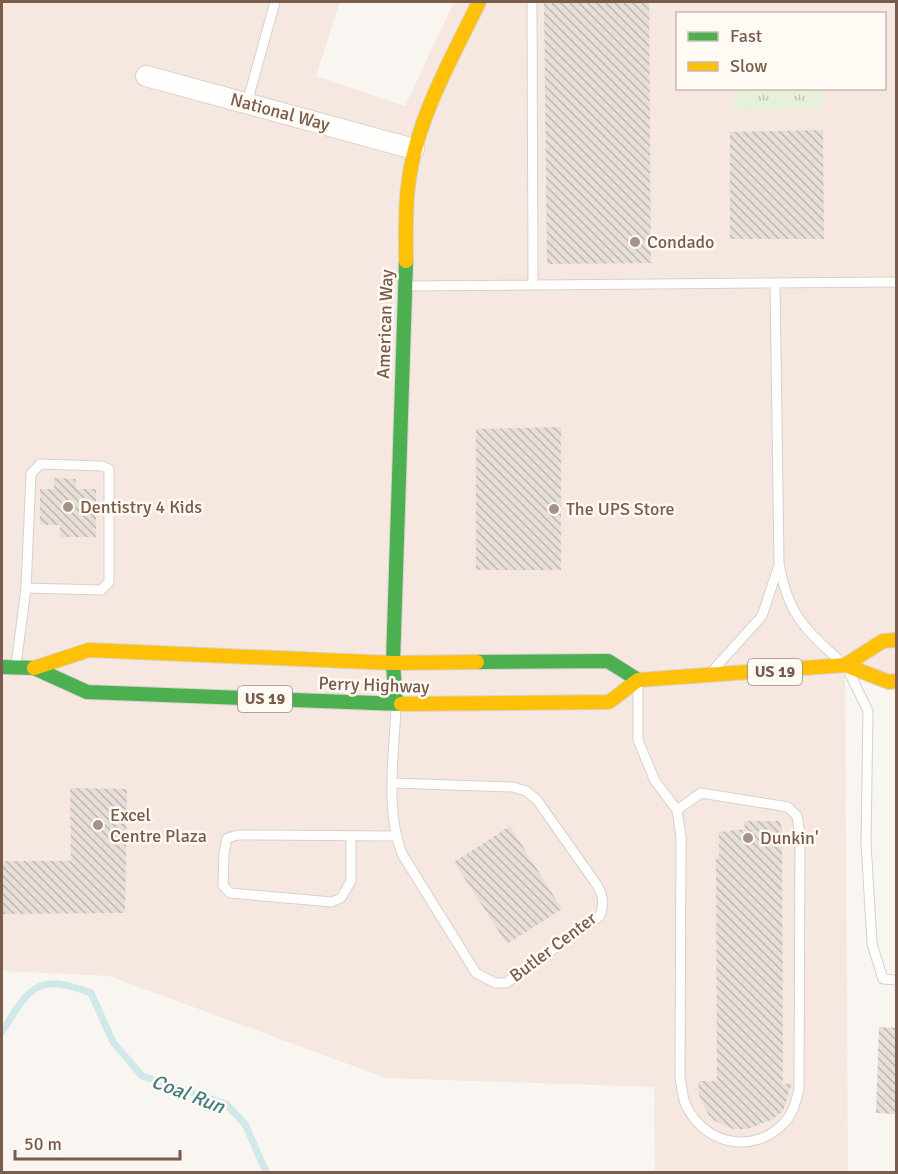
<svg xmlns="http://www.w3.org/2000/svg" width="898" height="1174" font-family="Signika,sans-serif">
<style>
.commercial{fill:#f6e8e1;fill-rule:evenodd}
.grass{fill:url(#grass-tufts)}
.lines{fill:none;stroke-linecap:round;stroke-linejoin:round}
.stream{stroke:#d0e8ea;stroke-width:7}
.building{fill:url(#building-back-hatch)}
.lane-casing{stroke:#d7d1cb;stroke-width:11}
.street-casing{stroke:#d7d1cb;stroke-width:22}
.fast-casing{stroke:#d9d2cb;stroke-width:16}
.slow-casing{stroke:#d9d2cb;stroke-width:16}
.lane{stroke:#fefefd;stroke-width:9}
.street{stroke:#fefefd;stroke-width:20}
.fast{stroke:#4caf50;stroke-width:14}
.slow{stroke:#ffc107;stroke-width:14}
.poi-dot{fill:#a69286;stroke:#fffaf3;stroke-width:2}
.labels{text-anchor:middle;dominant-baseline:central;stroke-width:5;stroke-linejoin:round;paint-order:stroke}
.shield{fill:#fffaf3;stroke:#a28b7f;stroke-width:1.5}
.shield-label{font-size:16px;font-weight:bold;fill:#7a5c4d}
.street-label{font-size:18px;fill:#7a5c4d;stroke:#fffaf3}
.poi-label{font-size:18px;fill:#7a5c4d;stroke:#fffaf3;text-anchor:start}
.water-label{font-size:20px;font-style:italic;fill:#437c86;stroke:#fffaf3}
</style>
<defs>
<pattern id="grass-tufts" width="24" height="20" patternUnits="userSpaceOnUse" patternTransform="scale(1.5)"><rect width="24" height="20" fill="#e7f0db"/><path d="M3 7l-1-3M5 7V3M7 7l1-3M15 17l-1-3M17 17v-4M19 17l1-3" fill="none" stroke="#c0c6b4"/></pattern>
<pattern id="building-back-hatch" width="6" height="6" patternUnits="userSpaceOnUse" patternTransform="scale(1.5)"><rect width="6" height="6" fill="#e6ded7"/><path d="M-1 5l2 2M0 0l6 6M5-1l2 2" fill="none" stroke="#bfb7b1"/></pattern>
</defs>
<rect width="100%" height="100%" fill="#f9f5f0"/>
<path class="commercial" d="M2 2H340L316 76 405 106 454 2H896V681L845 666 848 1172H655L654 1087 386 1078 109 976 2 971ZM678 14H884V88H678Z"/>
<path class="grass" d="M734 89H823V109L734 110Z"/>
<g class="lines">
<path class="stream" d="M2 1032C29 988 37 972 91 993L113 1042 142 1076 226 1104 245 1124 266 1172"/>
</g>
<path class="building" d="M544 2H649L651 263 547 264Z
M823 130 824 239H730V132Z
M561 427V570H476V429Z
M54 478 76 479V489H96V537H60V525H40V489H54Z
M70 788 127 789 125 913 2 914V861H71Z
M744 821H780L782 829 783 1084 792 1083 783 1111 773 1119 748 1129H733L715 1121 708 1114 699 1095 698 1081H717L716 857H719V832L745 829Z
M510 826 562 909 507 944 454 862Z
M879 1027 896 1028V1114L876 1113Z"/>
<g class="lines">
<defs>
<path id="lane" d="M532 2 533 285
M247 103 275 2
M775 283 779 563C787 610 802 628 838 659
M407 286 896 282
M16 665 26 588 31 474 40 464 102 466 109 469V582L101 590 26 588
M715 668 762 616 778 568
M850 674 868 711 866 843 872 944 883 979 896 980
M638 689V740L655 781 677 810 681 837 680 1078C682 1086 682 1097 686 1105 704 1145 754 1155 784 1123 793 1114 796 1101 799 1089L800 834 797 816 788 807 701 793 677 810
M393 783 513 787 526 791 537 800 597 885C604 897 604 904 600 916L506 983H495L476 973 402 854C385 810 394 755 396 708
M351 837V881L341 898 332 902 230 893 223 885 224 853 227 838 238 835 395 836"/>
<path id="street" d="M146 76 414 149"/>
<path id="fast" d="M477 662 608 661 638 680
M2 667 34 668 87 692 401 704
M396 704 393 663 406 261"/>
<path id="slow" d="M406 261C406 236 405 211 408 187 415 121 451 60 479 2
M845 665 889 682 896 681
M34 668 89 650 393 663 477 662
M401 704 609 702 638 680 845 665 883 641 896 640"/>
</defs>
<use href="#lane" class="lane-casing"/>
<use href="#street" class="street-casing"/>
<use href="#fast" class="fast-casing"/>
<use href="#slow" class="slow-casing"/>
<use href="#lane" class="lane"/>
<use href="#street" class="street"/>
<use href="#fast" class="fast"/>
<use href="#slow" class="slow"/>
</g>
<g class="poi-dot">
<circle cx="635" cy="242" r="6"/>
<circle cx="68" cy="507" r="6"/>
<circle cx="554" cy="509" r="6"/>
<circle cx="98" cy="825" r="6"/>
<circle cx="748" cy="838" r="6"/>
</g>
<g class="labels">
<g class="shield">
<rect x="748" y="659" width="54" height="26" rx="4.5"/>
<rect x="238" y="686" width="54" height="26" rx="4.5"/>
</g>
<g class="shield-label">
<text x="775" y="672">US 19</text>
<text x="265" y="699">US 19</text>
</g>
<g class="street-label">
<text transform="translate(280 112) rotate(15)">National Way</text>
<text transform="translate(385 324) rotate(-88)">American Way</text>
<text transform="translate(374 685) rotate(2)">Perry Highway</text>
<text transform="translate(553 947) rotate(-37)">Butler Center</text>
</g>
<g class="poi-label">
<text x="647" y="242">Condado</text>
<text x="80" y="507">Dentistry 4 Kids</text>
<text x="566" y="509">The UPS Store</text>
<text x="110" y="815">Excel<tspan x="110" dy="21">Centre Plaza</tspan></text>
<text x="760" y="838">Dunkin'</text>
</g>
<g class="water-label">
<text transform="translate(188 1094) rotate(21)">Coal Run</text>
</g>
</g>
<rect width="898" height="1174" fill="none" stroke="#7a5c4d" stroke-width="6"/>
<rect x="676" y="12" width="210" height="78" fill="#fffaf3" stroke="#cabbb1" stroke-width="1.5"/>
<rect x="688" y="32" width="30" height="9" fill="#4caf50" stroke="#cabbb1" stroke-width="1.5"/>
<text x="730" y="42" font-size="18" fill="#7a5c4d">Fast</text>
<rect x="688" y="62" width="30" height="9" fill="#ffc107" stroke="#cabbb1" stroke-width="1.5"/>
<text x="730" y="72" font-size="18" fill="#7a5c4d">Slow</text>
<path d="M15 1150v9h165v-9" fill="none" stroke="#7a5c4d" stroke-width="3"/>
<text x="24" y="1150" font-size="18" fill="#7a5c4d" stroke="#fffaf3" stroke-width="4.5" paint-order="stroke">50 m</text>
</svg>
